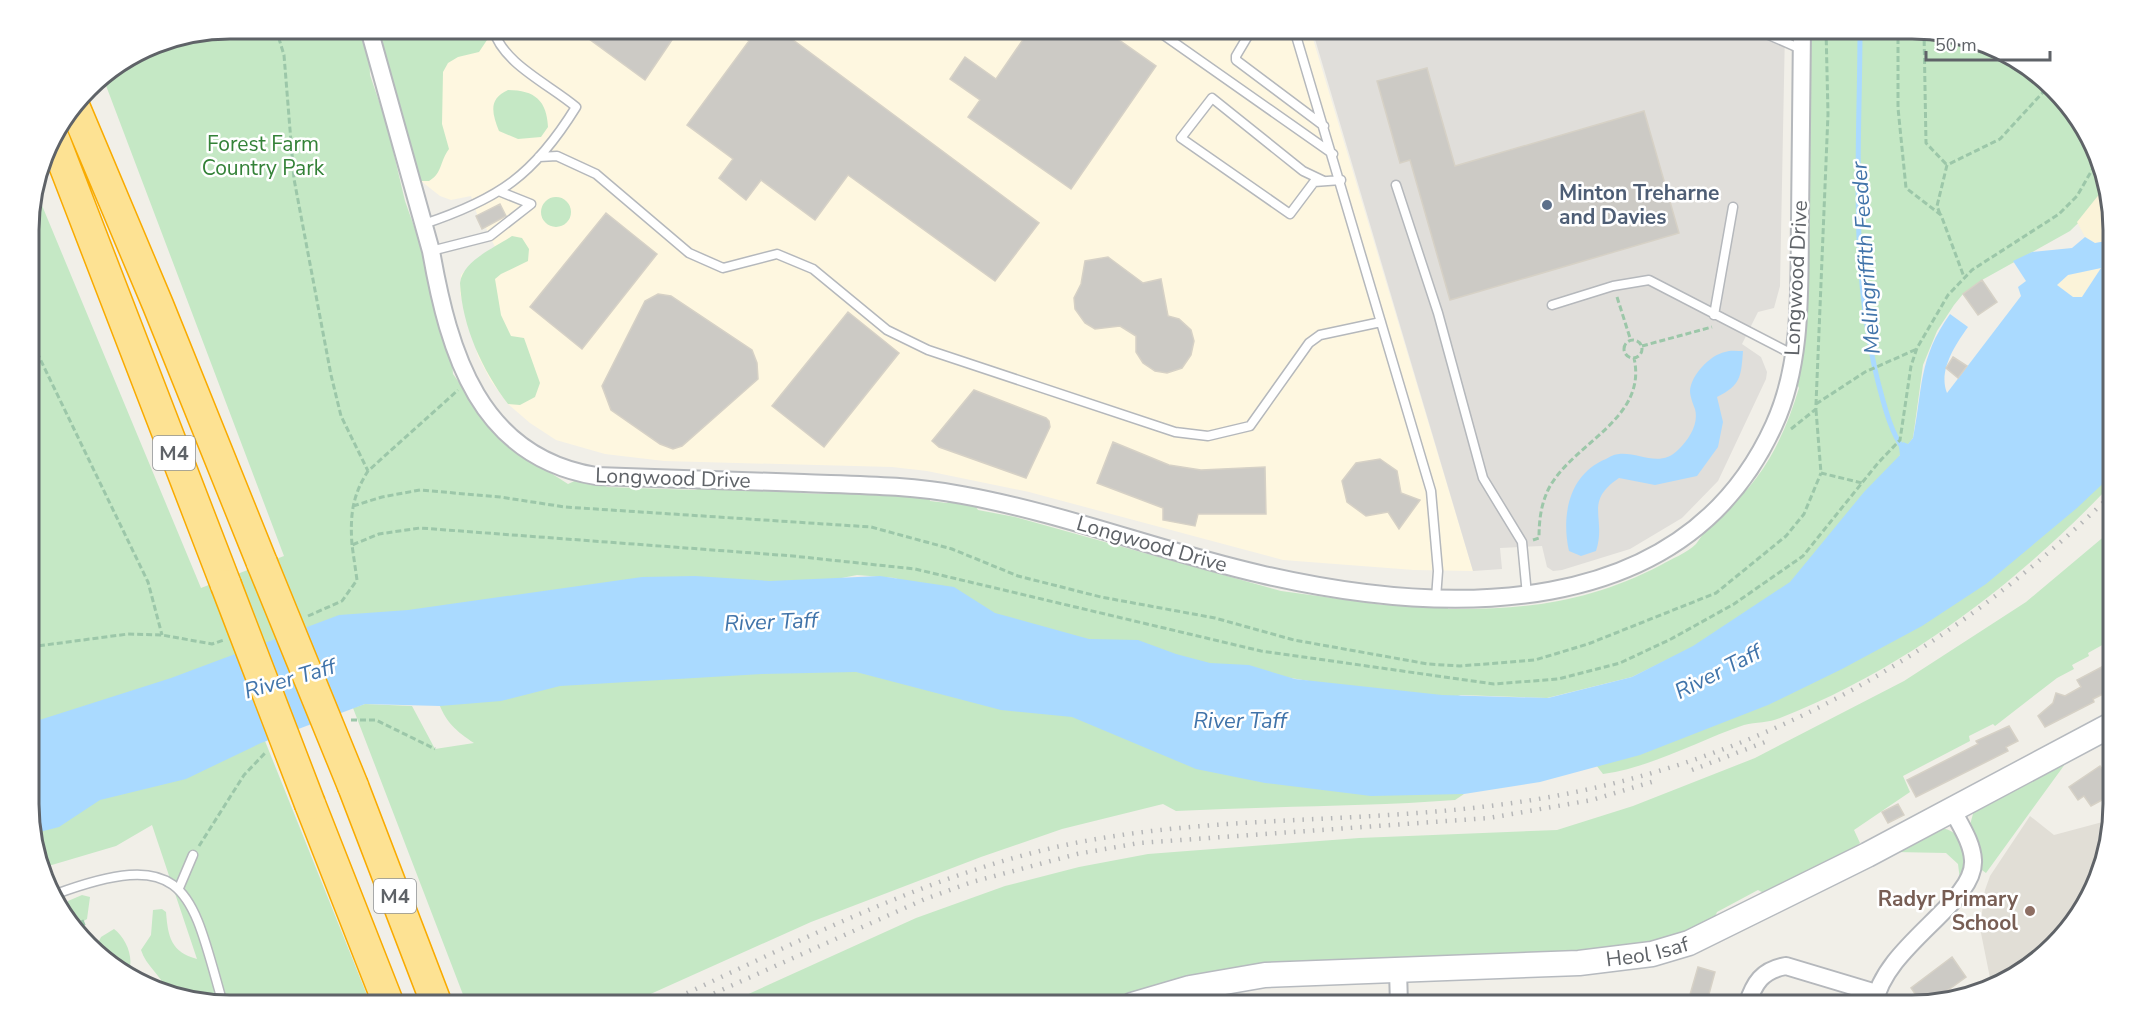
<svg xmlns="http://www.w3.org/2000/svg" width="2142" height="1034" font-family="'Nunito Sans',sans-serif">
<style>
.commercial{fill:#fef7e0}
.industrial{fill:#e0deda}
.education{fill:#e1ded6}
.green{fill:#c5e8c5}
.sand{fill:#fbf3d9}
.water{fill:#aadaff;fill-rule:evenodd}
.lines{fill:none;stroke-linecap:round;stroke-linejoin:round}
.stream{stroke:#aadaff;stroke-width:5}
.building{fill:#cccac5;stroke:#d6d1c6;stroke-width:1.5}
.lane-casing{stroke:#b5b8bc;stroke-width:11}
.street-casing{stroke:#b5b8bc;stroke-width:20}
.secondary-casing{stroke:#b6babf;stroke-width:27}
.highway-casing{stroke:#f9ab00;stroke-width:33}
.path{stroke:#9cc7a9;stroke-width:3;stroke-dasharray:6 3;stroke-linecap:butt}
.lane{stroke:#fff;stroke-width:8}
.street{stroke:#fff;stroke-width:16}
.secondary{stroke:#fff;stroke-width:24}
.highway{stroke:#fde293;stroke-width:30}
.rail{stroke:#b6b7b8;stroke-width:4.5;stroke-dasharray:1.5 8;stroke-linecap:butt}
.highway-bridge-casing{stroke:#f9ab00;stroke-width:33;stroke-linecap:butt}
.highway-bridge{stroke:#fde293;stroke-width:30}
.service-dot{fill:#5c6f8a;stroke:#fff;stroke-width:2}
.education-dot{fill:#8d6e63;stroke:#fff;stroke-width:2}
.labels{text-anchor:middle;dominant-baseline:central;stroke-width:5;stroke-linejoin:round;paint-order:stroke}
.shield{fill:#fff;stroke:#8f9295;stroke-width:1.5}
.shield-label{font-size:20px;font-weight:bold;fill:#5f6368}
.park-label{font-size:21px;fill:#348238;stroke:#fff}
.service-label{font-size:21px;font-weight:bold;fill:#4e5e75;stroke:#fff;text-anchor:start}
.street-label{font-size:21px;fill:#5f6368;stroke:#fff}
.education-label{font-size:21px;font-weight:bold;fill:#785e54;stroke:#fff;text-anchor:end}
.water-label{font-size:22px;font-style:italic;fill:#4174aa;stroke:#fff}
.rim{fill:none;stroke:#5f6368;stroke-width:3}
</style>
<rect width="100%" height="100%" fill="#f1efe8"/>
<path class="commercial" d="M435 29H1310L1473 571 1414 570 1283 560 1029 492 927 471 892 467 664 461 605 454 556 440 530 423 508 404 491 381 478 356 460 293 461 275 470 265 495 247 486 228 482 229 471 196 451 200 440 196 421 181 435 170Z"/>
<path class="industrial" d="M1312 29H1785L1780 286 1774 308 1758 312 1742 344 1761 357 1767 372 1766 379 1718 481 1682 518 1630 549 1562 570 1553 571 1547 567 1542 546 1500 548 1502 569 1473 571Z"/>
<path class="education" d="M2030 816 2054 835 2110 820 2093 893 2024 972 1991 983 1980 928 1985 890 1990 876Z"/>
<path class="green" d="M230 29H360L369 52 370 75 387 125 405 201 427 263 433 306 452 361 453 374 502 442 568 484 581 478 595 480 607 487 695 490 706 486 759 485 769 472 796 486 800 493C843 495 886 492 929 496L930 501 947 503 952 499 974 504 978 510 1015 517 1281 591 1384 605H1447L1448 609C1526 610 1590 602 1661 565 1671 559 1687 553 1696 544 1703 535 1712 518 1724 510 1764 481 1785 434 1799 388L1795 380 1809 29H1912L2001 49 2079 118 2108 194 2070 231 1982 280 1963 294 1954 305 1937 331 1923 365 1913 438 1900 455 1865 530 1750 619 1632 677 1547 698 1461 695 1448 699 1351 688 1106 647 1020 628 895 578 857 575 30 735 29 217 36 191 201 588 284 556 102 75 153 44Z
M377 29H476L487 40 479 52 458 57 448 63 443 72 442 124 449 149C440 161 442 174 429 181H421L417 177 380 48Z
M508 90C535 90 547 101 548 127L541 137 518 139 499 131C492 113 488 99 508 90Z
M541 212a15 15 0 1 1 30 0a15 15 0 1 1-30 0Z
M512 236 522 238 529 249 528 261 501 274 495 279 501 315 511 336 524 338 540 383 535 397 520 405 508 404C483 371 462 327 460 283 463 260 495 248 512 236Z
M2113 470V482L2106 490C2015 585 1903 670 1780 718 1769 723 1756 722 1744 725 1697 741 1653 767 1603 774L1593 761Z
M2113 529V639L2088 653 2089 656 2072 665 2074 669 2057 678 1995 726 1993 724 1969 736 1970 741 1903 776 1910 792 1854 830 1860 843 1845 857 1771 897 1758 890 1717 912 1710 928 1686 939 1538 960 1521 952 1490 961 1471 954 1443 956 1423 963 1123 999 1109 1005H724L916 918 1005 886 1079 867 1148 854 1359 838 1557 830 1633 806 1755 758 1904 681 2026 602Z
M838 661 1453 787 1464 794 1455 800C1362 807 1269 806 1176 811L1163 804 1062 829 981 857 811 922 626 1005H467L353 708 365 704 412 706 435 749 474 743C457 732 444 721 438 700L450 691Z
M258 735 265 741 371 1005H230L167 991C161 975 146 966 141 950L151 935 153 910 162 909 166 912C168 937 171 952 197 959L152 825 116 846 45 867 30 830V818Z
M2068 760 1986 873 1979 868 1978 843 1970 825 1974 810Z
M1938 828C1966 828 1968 861 1960 880L1958 864 1946 853 1895 852Z
M82 895 90 897 87 919 72 928 66 917 68 901Z
M114 929C126 938 135 958 128 974L96 947 101 937Z"/>
<path class="sand" d="M2105 187 2112 204V240L2095 243 2085 237 2077 222Z
M2101 268 2082 297H2073L2057 285 2068 275Z"/>
<path class="water" d="M2085 237 2095 243 2112 240 2113 474 2077 508 1986 584 1922 626 1842 669 1768 705 1640 755 1540 782 1464 794 1371 796 1265 783 1196 769 1072 717 1001 710 856 672 762 674 560 686 501 701 440 706 365 704 261 743 186 779 100 800 59 827 32 834 30 830V723L171 678 339 615 408 610 642 577 695 576 770 581 880 576 954 587 995 613 1089 639 1138 640 1176 654 1210 663 1249 665 1295 679 1442 695 1548 698 1632 677 1693 646 1790 582 1864 492 1900 455 1899 447 1903 442 1908 444 1913 438C1923 388 1918 359 1950 314L1968 327C1955 345 1938 371 1947 393L2021 296 2018 287 2026 281 2013 261 2032 252 2072 248ZM2101 268 2082 297H2073L2057 285 2068 275Z
M1743 351C1741 377 1741 385 1717 397L1723 422 1718 447 1697 476 1655 485 1619 478C1583 502 1607 518 1596 551L1581 556 1569 551C1561 515 1569 474 1606 459 1609 457 1615 454 1619 454 1640 452 1660 469 1679 449 1689 439 1699 424 1695 409 1693 404 1690 396 1690 391 1691 375 1710 355 1725 352 1730 350 1737 351 1743 351Z"/>
<g class="lines">
<path class="stream" d="M1860 29C1860 146 1849 266 1878 382 1884 404 1890 431 1904 450"/>
</g>
<path class="building" d="M574 28H680L645 80Z
M732 28H777L1039 223 995 281 848 175 815 220 761 180 746 200 719 178 733 159 687 125 749 41Z
M1031 28H1102L1156 66 1071 189 968 117 980 100 950 79 965 57 996 79Z
M1427 68 1455 166 1644 111 1679 233 1450 300 1410 160 1400 163 1377 81Z
M500 204 506 216 482 229 476 216Z
M606 213 657 254 582 349 530 307Z
M1108 257 1143 283 1161 279 1168 316 1179 319 1191 330 1194 341 1191 355 1182 368 1167 373 1155 371 1143 363 1136 352V336L1120 326 1095 329 1085 323 1075 309 1074 298 1081 284 1085 261Z
M1982 280 1997 302 1978 315 1963 294Z
M658 294 671 296 752 350 757 363 758 379 682 446 673 449 660 444 611 410 602 386 645 301Z
M848 312 899 353 824 447 772 406Z
M1953 357 1967 366 1958 378 1946 368Z
M974 390 1046 418 1049 421 1050 427 1026 478 939 447 932 441Z
M1113 442 1169 465 1201 470 1265 467 1266 514H1198L1195 526 1163 520V508L1097 483Z
M1380 459 1397 471 1401 493 1420 500 1399 529 1388 512 1366 516 1347 502 1342 481 1356 463Z
M2113 661V689L2093 699 2094 702 2045 727 2038 716 2053 703 2056 693 2065 696 2081 687 2077 680Z
M2009 726 2018 741 2006 747 2008 751 1916 797 1907 780 1978 744 1976 741Z
M2100 766 2107 776 2113 772V794L2091 806 2084 796 2078 800 2069 787Z
M1898 804 1904 815 1888 823 1882 812Z
M1952 957 1966 977 1930 1003 1923 1005 1911 988Z
M1698 967 1715 972 1706 1005H1687Z"/>
<g class="lines">
<defs>
<path id="lane" d="M1155 29 1333 154
M1252 29 1236 56V60L1324 126
M1294 29 1431 491 1438 571 1436 598
M1755 29 1801 49
M539 157 557 156 596 174 689 253 723 268 777 254 813 269 887 330 928 350 1175 432 1208 436 1250 426 1309 343 1320 335 1381 322
M1324 181 1303 171 1212 98 1181 138 1290 214 1314 182 1341 180
M1396 185 1438 313 1483 478 1522 542 1527 595
M424 224C499 199 534 175 576 107 549 84 503 64 493 29
M431 251 490 236 531 204 501 192
M1552 305 1613 286 1649 280 1794 355
M1714 315 1733 207
M179 888 193 855
M56 894C189 845 191 892 223 1004"/>
<path id="street" d="M369 29 431 251C449 353 479 457 596 476 665 478 734 481 804 483 857 485 909 485 962 495 1063 513 1159 551 1260 574 1441 616 1683 626 1774 425 1803 362 1799 288 1800 220 1801 156 1801 92 1802 29
M1398 970 1399 1005
M1747 1005C1754 983 1762 970 1786 966L1876 993
M1874 1005C1884 945 1976 903 1973 860 1972 842 1960 825 1952 809"/>
<g id="secondary">
<path id="s1" d="M1132 1005 1190 988 1265 975 1579 963 1652 954 1689 943 1867 855 2113 724"/>
</g>
<path id="highway" d="M75 108 158 305 262 563
M53 136 226 585
M353 786 437 1005
M310 804 389 1005"/>
</defs>
<use href="#lane" class="lane-casing"/>
<use href="#street" class="street-casing"/>
<use href="#secondary" class="secondary-casing"/>
<use href="#highway" class="highway-casing"/>
<path class="path" d="M276 29 284 55 294 179 331 375 341 416 368 471
M1898 29V108L1906 188 1941 215 1964 277
M1924 31 1926 143 1947 165
M1940 214 1937 206 1947 165 2000 139 2046 89
M1617 297 1631 341
M29 336 148 582 162 635
M1624 349a9 9 0 1 1 18 0a9 9 0 1 1-18 0Z
M1642 346 1712 327
M1816 404 1865 372 1917 349
M1816 410 1821 473 1862 483
M1791 429 1816 409V404L1828 114 1826 29
M353 506 382 497 420 490 500 497 565 507 871 527 952 549 1018 576 1101 597 1215 618 1294 640 1428 664 1460 666 1535 660 1588 644 1716 593 1786 536 1804 514 1821 473
M1533 540 1539 538C1539 520 1541 504 1549 488 1573 443 1648 419 1634 358
M352 545C350 516 352 496 368 471L458 390
M308 616 342 601 357 580 352 545 379 534 420 528 793 556 915 569 1261 651 1494 684 1558 679 1620 663 1671 639 1734 604 1803 556 1878 463 1900 440 1911 366 1917 348 1948 295 1972 270 2059 214 2077 196 2096 163
M30 647 128 634 162 635 212 644 224 640
M351 720H376L435 749
M199 846 244 775 266 752
M82 920 91 943"/>
<use href="#lane" class="lane"/>
<use href="#street" class="street"/>
<use href="#secondary" class="secondary"/>
<use href="#highway" class="highway"/>
<path class="rail" d="M1692 770 1765 742
M661 1005C797 943 932 871 1080 842 1215 816 1353 823 1489 806 1734 777 1938 665 2113 493
M688 1005 925 899 972 882 1077 854 1139 843 1489 818 1592 800 1655 781"/>
<defs>
<path id="highway-bridge" d="M262 563 353 786
M226 585 310 804"/>
</defs>
<use href="#highway-bridge" class="highway-bridge-casing"/>
<use href="#highway-bridge" class="highway-bridge"/>
</g>
<circle class="service-dot" cx="1547" cy="205" r="6"/>
<circle class="education-dot" cx="2030" cy="911" r="6"/>
<g class="labels">
<g class="shield">
<rect x="153" y="436" width="42" height="34" rx="4.5"/>
<rect x="374" y="879" width="42" height="34" rx="4.5"/>
</g>
<g class="shield-label">
<text x="174" y="453">M4</text>
<text x="395" y="896">M4</text>
</g>
<g class="park-label">
<text x="263" y="144">Forest Farm<tspan x="263" dy="24">Country Park</tspan></text>
</g>
<g class="service-label">
<text x="1559" y="193">Minton Treharne<tspan x="1559" dy="24">and Davies</tspan></text>
</g>
<g class="street-label">
<text transform="translate(1796 278) rotate(-87)">Longwood Drive</text>
<text transform="translate(673 478) rotate(2)">Longwood Drive</text>
<text transform="translate(1152 544) rotate(16)">Longwood Drive</text>
<text stroke="none"><textPath href="#s1" startOffset="520">Heol Isaf</textPath></text>
</g>
<g class="education-label">
<text x="2018" y="899">Radyr Primary<tspan x="2018" dy="24">School</tspan></text>
</g>
<g class="water-label">
<text transform="translate(1866 258) rotate(-94)">Melingriffith Feeder</text>
<text transform="translate(771 622) rotate(-2)">River Taff</text>
<text transform="translate(1718 672) rotate(-27)">River Taff</text>
<text transform="translate(290 679) rotate(-16)">River Taff</text>
<text x="1240" y="721">River Taff</text>
</g>
</g>
<path d="M0 0H2142V1034H0ZM230 39H1912A191 191 0 0 1 2103 230V804A191 191 0 0 1 1912 995H230A191 191 0 0 1 39 804V230A191 191 0 0 1 230 39Z" fill="#fff" fill-rule="evenodd"/>
<path class="rim" d="M230 39H1912A191 191 0 0 1 2103 230V804A191 191 0 0 1 1912 995H230A191 191 0 0 1 39 804V230A191 191 0 0 1 230 39Z"/>
<path d="M1926 51v9h124v-9" fill="none" stroke="#5f6368" stroke-width="3"/>
<text x="1935" y="51" font-size="18" fill="#5f6368" stroke="#ffffff" stroke-width="4.5" paint-order="stroke">50 m</text>
</svg>
